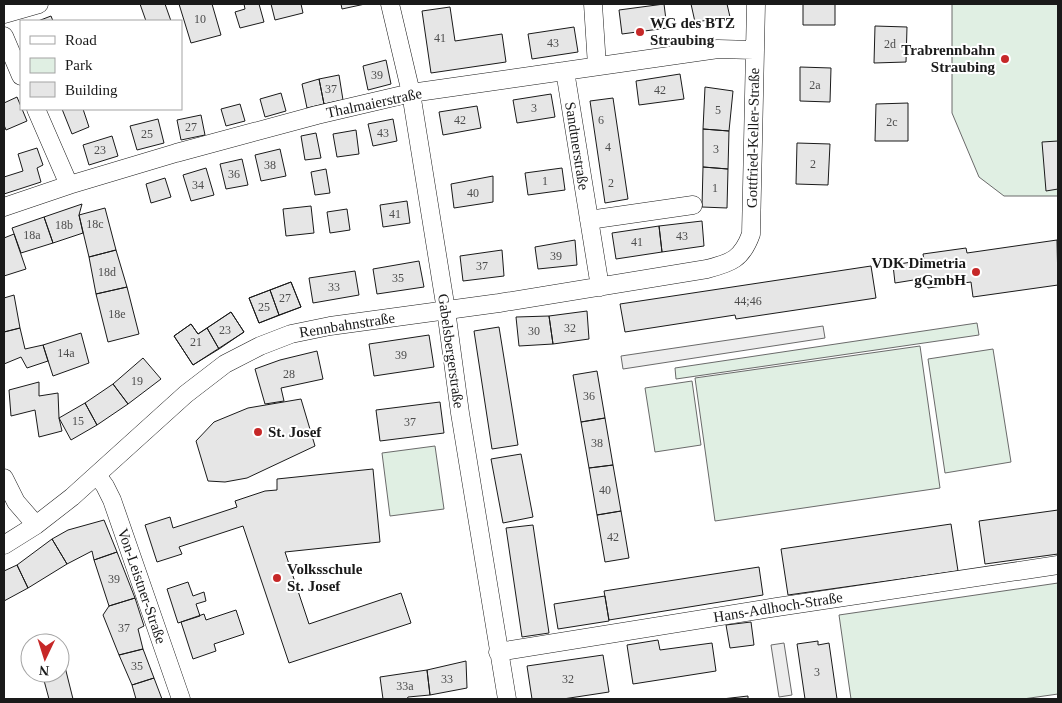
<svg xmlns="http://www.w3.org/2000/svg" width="1062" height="703" font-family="'Times New Roman',serif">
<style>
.green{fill:#e0efe3;stroke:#6a6a6a}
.parking{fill:#ededed;stroke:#6a6a6a}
.building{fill:#e6e6e6;stroke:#1a1a1a}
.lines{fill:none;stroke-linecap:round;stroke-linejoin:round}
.minor-casing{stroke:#1a1a1a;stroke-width:19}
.minor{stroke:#fff;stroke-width:18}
.poi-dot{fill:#c62828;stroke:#fff;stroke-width:2}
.labels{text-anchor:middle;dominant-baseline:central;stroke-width:4;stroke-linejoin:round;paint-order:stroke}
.number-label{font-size:12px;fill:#4d4d4d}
.poi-label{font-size:15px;font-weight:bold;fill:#1a1a1a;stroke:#fff;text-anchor:start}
.street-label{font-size:15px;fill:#1a1a1a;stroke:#fff}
</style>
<rect width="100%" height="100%" fill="#fff"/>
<path class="green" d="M952 4H1058V196H1004L979 177 952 113Z
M977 323 979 335 676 379 675 368Z
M920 346 940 488 715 521 695 378Z
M993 349 1011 462 945 473 928 359Z
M692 381 701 445 655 452 645 388Z
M435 446 444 509 390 516 382 453Z
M1058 583V694L1023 699H851L839 615Z"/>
<path class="parking" d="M823 326 825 338 623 369 621 356Z
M784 643 792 695 779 697 771 645Z"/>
<path class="building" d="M140 4H165L171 21H146Z
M179 4H212L221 35 191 43Z
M244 4H259L264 22 240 28 235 12 245 9Z
M271 4H301L303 13 275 20Z
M341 4H365L342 9Z
M664 4 667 28 622 34 619 10Z
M691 4H727L730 17 695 22Z
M803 4H835V25H803Z
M450 7 455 41 502 34 506 62 431 73 422 11Z
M51 16 53 21H38Z
M875 26 907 27 906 62 874 63Z
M574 27 578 52 532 59 528 34Z
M386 60 391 84 368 90 363 66Z
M800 67 831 68 830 102 800 101Z
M680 74 684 99 639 105 636 81Z
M339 75 343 100 324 104 319 79Z
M319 79 324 104 307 108 302 84Z
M705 87 733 91 729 131 703 129Z
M281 93 286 111 265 117 260 99Z
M551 94 555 117 517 123 513 100Z
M17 97 27 121 6 130 4 125V103Z
M613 98 628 199 605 203 590 101Z
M908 103V141H875L876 104Z
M240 104 245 121 226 126 221 109Z
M477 106 481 128 443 135 439 112Z
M62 109H83L89 127 72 134Z
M201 115 205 135 181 140 177 120Z
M158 119 164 143 137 150 130 126Z
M393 119 397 141 373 146 368 124Z
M703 129 729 131 728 169 703 167Z
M356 130 359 154 337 157 333 134Z
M316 133 321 158 305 160 301 136Z
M112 136 118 156 89 165 83 145Z
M1058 141V189L1046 191 1042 142Z
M797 143 830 144 828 185 796 184Z
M37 148 43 165 37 168 41 182 4 194V177L23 171 18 154Z
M280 149 286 176 261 181 255 155Z
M242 159 248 185 226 189 220 164Z
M703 167 728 169 727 208 702 207Z
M206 168 214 195 191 201 183 175Z
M562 168 565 190 528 195 525 173Z
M326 169 330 193 315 195 311 172Z
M493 176V202L454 208 451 184Z
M165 178 171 197 151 203 146 184Z
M407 201 410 223 383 227 380 205Z
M82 204 79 215 83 233 53 243 44 217Z
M311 206 314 233 286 236 283 209Z
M105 208 116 250 89 257 79 215Z
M347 209 350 230 330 233 327 212Z
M44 217 53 243 21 253 12 228Z
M702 221 704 246 662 252 659 226Z
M659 226 662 252 616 259 612 233Z
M14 234 26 269 4 276V238Z
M575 240 577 265 538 269 535 247Z
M1057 240 1058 285 973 297 971 282 928 288 926 278 895 283 893 265 924 260 923 254 966 248 967 253Z
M116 250 127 287 96 294 89 257Z
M502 250 504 276 463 281 460 256Z
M419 261 424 287 377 294 373 269Z
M871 266 876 298 736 319 735 315 625 332 620 304Z
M355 271 359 295 313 303 309 278Z
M291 282 301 307 259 323 249 298Z
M291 282 301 307 279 315 270 290Z
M127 287 139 334 108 342 96 294Z
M270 290 279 315 259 323 249 298Z
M14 295 20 328 4 332V298Z
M587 311 589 339 553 344 549 316Z
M231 312 244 332 193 365 174 336 191 324 198 334Z
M231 312 244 332 219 349 207 328Z
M549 316 553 344 519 346 516 317Z
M191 324 198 334 207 328 219 349 193 365 174 336Z
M499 327 518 445 492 449 474 331Z
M20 328 25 349 43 345 48 361 27 368 21 357 4 364V332Z
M81 333 89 363 53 376 43 345Z
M429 335 434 367 374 376 369 344Z
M317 351 323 379 281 388 284 401 265 404 255 369 280 360Z
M143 358 161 379 128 404 113 384Z
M597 371 605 418 581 422 573 375Z
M39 382V396L58 393 59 418 62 431 39 437 35 410 11 416 9 390Z
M113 384 128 404 97 425 85 403Z
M301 399 315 446 247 478 225 482 208 481 196 441 214 422 248 408Z
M440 402 444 433 380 441 376 410Z
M85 403 97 425 71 440 59 418Z
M605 418 613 465 589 468 581 422Z
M521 454 533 517 503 523 491 459Z
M613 465 621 511 597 515 589 468Z
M373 469 380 542 285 552 309 624 401 593 411 623 289 663 243 526 179 547 182 554 157 562 145 525 170 517 173 528 237 507 235 501 265 491 277 490V479Z
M1058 510V554L985 564 979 521Z
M621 511 629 558 605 562 597 515Z
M104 520 117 552 94 560 92 551 67 564 52 539 68 530Z
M951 524 958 571 788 595 781 549Z
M533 525 549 633 522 637 506 528Z
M52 539 67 564 28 588 17 565Z
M117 552 135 598 109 606 94 560Z
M17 565 28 588 4 601V571Z
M759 567 763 595 609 620 604 591Z
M188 582 193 596 204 592 206 601 196 604 200 616 178 623 167 589Z
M605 596 609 621 558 629 554 604Z
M135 598 144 626 138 629 143 649 119 655 103 615 109 606Z
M236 610 244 634 214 644 216 651 193 659 181 622 204 614 206 620Z
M751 622 754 645 730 648 726 625Z
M658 640 660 650 712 643 716 671 633 684 627 645Z
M818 641V645L829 643 837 699H805L797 644Z
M143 649 154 678 132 685 119 655Z
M62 655 73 699H49L42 673H60V656Z
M603 655 609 692 563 699H532L527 666Z
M466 661 467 688 430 695 427 670Z
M427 670 430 695 408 697 407 699H383L380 677Z
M154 678 162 699H136L132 685Z
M748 696V699H722Z"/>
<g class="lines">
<defs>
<path id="minor" d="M390 4 411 93 446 310 460 413 507 699
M593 4 597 66
M4 14 39 4
M4 36 21 76
M565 71 600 287
M36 109 69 185
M4 207 69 185 176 153 317 115 411 93 718 49 754 50
M589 220 693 205
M97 475 105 486 112 500 181 699
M4 478 16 502 36 525
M4 545 36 525 72 497 186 394 225 364 260 346 291 334 330 326 499 303 707 269C731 263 742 259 751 234L756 4
M498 652 777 607 1058 565"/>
</defs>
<use href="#minor" class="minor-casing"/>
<use href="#minor" class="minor"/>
</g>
<g class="poi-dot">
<circle cx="640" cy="32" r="5"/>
<circle cx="1005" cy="59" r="5"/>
<circle cx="976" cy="272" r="5"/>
<circle cx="258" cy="432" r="5"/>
<circle cx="277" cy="578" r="5"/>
</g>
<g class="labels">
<g class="number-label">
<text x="200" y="19">10</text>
<text x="440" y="38">41</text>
<text x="553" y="43">43</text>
<text x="890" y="44">2d</text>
<text x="377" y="75">39</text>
<text x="815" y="85">2a</text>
<text x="331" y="89">37</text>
<text x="660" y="90">42</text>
<text x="534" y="108">3</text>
<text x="718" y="110">5</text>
<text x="460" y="120">42</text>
<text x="601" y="120">6</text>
<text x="892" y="122">2c</text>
<text x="191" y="127">27</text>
<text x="383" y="133">43</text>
<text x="147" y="134">25</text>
<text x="608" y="147">4</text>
<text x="716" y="149">3</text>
<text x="100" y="150">23</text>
<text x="813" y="164">2</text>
<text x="270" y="165">38</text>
<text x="234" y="174">36</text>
<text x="545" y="181">1</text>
<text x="611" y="183">2</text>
<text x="198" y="185">34</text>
<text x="715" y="188">1</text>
<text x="473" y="193">40</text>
<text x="395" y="214">41</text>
<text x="95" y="224">18c</text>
<text x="64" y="225">18b</text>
<text x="32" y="235">18a</text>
<text x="682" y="236">43</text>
<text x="637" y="242">41</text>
<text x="556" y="256">39</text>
<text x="482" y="266">37</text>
<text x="107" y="272">18d</text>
<text x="398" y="278">35</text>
<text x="334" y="287">33</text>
<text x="285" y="298">27</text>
<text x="748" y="301">44;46</text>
<text x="264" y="307">25</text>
<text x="117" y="314">18e</text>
<text x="570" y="328">32</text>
<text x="225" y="330">23</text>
<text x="534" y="331">30</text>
<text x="196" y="342">21</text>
<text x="66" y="353">14a</text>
<text x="401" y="355">39</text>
<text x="289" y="374">28</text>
<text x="137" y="381">19</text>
<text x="589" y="396">36</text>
<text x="78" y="421">15</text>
<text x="410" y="422">37</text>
<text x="597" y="443">38</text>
<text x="605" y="490">40</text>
<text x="613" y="537">42</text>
<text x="114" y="579">39</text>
<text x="124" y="628">37</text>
<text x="137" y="666">35</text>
<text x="817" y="672">3</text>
<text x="447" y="679">33</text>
<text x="568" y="679">32</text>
<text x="405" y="686">33a</text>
</g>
<g class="poi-label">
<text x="650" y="23">WG des BTZ<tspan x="650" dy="17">Straubing</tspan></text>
<text x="995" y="50" text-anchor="end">Trabrennbahn<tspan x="995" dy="17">Straubing</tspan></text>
<text x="966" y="263" text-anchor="end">VDK Dimetria<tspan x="966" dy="17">gGmbH</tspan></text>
<text x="268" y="432">St. Josef</text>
<text x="287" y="569">Volksschule<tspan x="287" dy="17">St. Josef</tspan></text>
</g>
<g class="street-label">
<text transform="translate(374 103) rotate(-12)">Thalmaierstraße</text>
<text transform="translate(753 138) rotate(-89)">Gottfried-Keller-Straße</text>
<text transform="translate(577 146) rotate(81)">Sandtnerstraße</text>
<text transform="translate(347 325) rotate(-9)">Rennbahnstraße</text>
<text transform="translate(451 351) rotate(82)">Gabelsbergerstraße</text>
<text transform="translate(142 586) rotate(71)">Von-Leistner-Straße</text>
<text transform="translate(778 607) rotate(-9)">Hans-Adlhoch-Straße</text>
</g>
</g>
<rect width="1062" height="703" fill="none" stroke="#1a1a1a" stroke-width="10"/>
<rect x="20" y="20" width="162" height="90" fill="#ffffff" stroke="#a3a3a3"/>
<rect x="30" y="36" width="25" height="8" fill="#ffffff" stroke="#a3a3a3"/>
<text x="65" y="45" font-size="15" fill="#1a1a1a">Road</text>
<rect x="30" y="58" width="25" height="15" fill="#e0efe3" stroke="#a3a3a3"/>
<text x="65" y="70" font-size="15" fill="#1a1a1a">Park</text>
<rect x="30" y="82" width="25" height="15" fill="#e6e6e6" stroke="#a3a3a3"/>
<text x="65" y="95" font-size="15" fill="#1a1a1a">Building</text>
<g transform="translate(45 658) rotate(184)"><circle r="24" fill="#ffffff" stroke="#a3a3a3"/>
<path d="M0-4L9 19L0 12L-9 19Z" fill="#c62828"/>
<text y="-8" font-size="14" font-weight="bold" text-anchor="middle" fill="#1a1a1a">N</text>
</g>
</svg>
